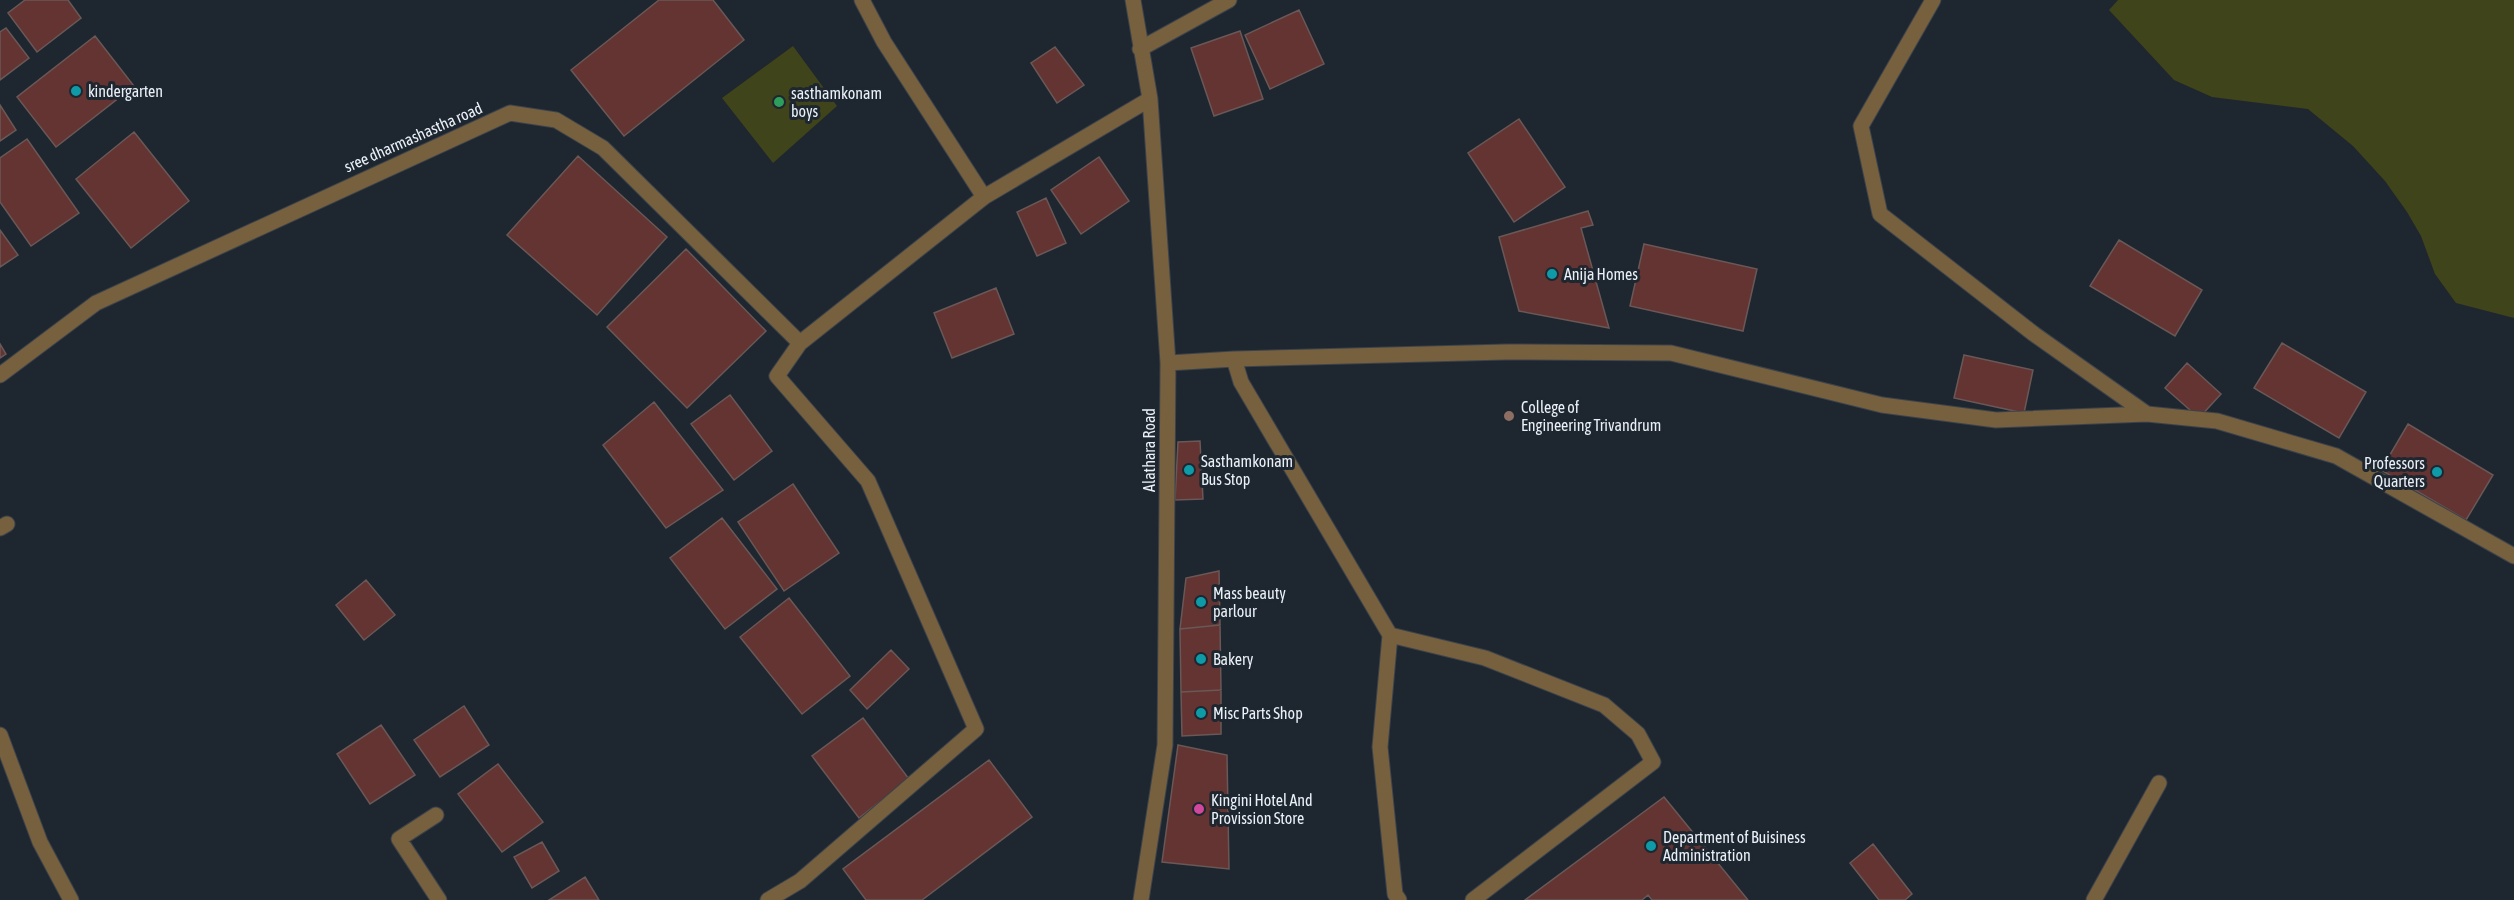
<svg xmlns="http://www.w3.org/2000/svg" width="2514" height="900" font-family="'Asap Condensed',sans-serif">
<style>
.green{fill:#40441a}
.building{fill:#633431;stroke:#695857;stroke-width:1.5}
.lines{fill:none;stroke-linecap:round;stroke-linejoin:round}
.minor-casing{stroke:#3b424c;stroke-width:17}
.minor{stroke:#76603d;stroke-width:15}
.culture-dot{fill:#0f9aa8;stroke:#1e2630;stroke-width:2}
.leisure-dot{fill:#2e9e5b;stroke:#1e2630;stroke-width:2}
.education-dot{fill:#8d6e63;stroke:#1e2630;stroke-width:2}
.hotel-dot{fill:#d1479c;stroke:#1e2630;stroke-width:2}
.labels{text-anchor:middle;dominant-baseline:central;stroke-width:6;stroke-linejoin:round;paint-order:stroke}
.poi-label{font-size:16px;fill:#eaf0f7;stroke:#1e2630;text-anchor:start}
.street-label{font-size:16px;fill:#eaf0f7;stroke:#1e2630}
</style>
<rect width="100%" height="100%" fill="#1e2630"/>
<path class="green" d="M2118 0H2514V318L2456 303 2435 274 2421 236 2407 212 2385 181 2353 146 2308 109 2212 97 2174 80 2109 10Z
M793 46 837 106 773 163 722 98Z"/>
<path class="building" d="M25 0H68L81 18 37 52 8 13Z
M659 0H713L744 40 624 136 571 70Z
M1299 10 1324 64 1270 89 1245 35Z
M6 28 29 58 0 80V32Z
M1240 31 1263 99 1214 116 1191 48Z
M95 36 134 86 56 147 17 97Z
M1055 47 1084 85 1057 103 1031 63Z
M0 105 16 130 0 141Z
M1519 119 1565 187 1514 222 1468 153Z
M134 132 189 201 131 248 76 179Z
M27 139 79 213 31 246 0 202V158Z
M578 156 667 237 597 315 507 235Z
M1099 157 1129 201 1081 234 1051 190Z
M1046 198 1066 243 1037 256 1017 212Z
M1588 211 1593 225 1581 228 1609 328 1519 311 1499 237Z
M0 230 18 255 0 267Z
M2119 240 2202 290 2175 336 2090 286Z
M1644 244 1757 269 1743 331 1630 306Z
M686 249 766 331 687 408 607 327Z
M996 288 1014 334 952 358 934 313Z
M2282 343 2366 392 2339 438 2254 388Z
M0 344 6 354 0 358Z
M1964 355 2033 370 2024 413 1954 398Z
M2187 363 2221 394 2199 418 2165 388Z
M730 395 772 451 734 480 691 424Z
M654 402 723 490 666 528 603 445Z
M2408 424 2493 475 2466 520 2381 470Z
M1200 441 1203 499 1175 500 1178 442Z
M793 484 839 553 784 591 738 522Z
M722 518 777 589 725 629 670 558Z
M1219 571 1220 625 1180 629 1186 578Z
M366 580 395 615 364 640 336 605Z
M789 598 850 676 802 714 740 637Z
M1220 625 1221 690 1181 692 1180 629Z
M891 650 909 669 867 709 850 690Z
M1221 690V734L1182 736 1181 692Z
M464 706 489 745 440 777 414 740Z
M863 718 909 779 859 818 812 756Z
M381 725 415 775 370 804 337 754Z
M1178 745 1227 755 1229 869 1162 862Z
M989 760 1032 817 922 900H866L843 869Z
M498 764 543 822 502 852 458 794Z
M1664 797 1748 900H1652L1648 895 1642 900H1525Z
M542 842 559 871 532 888 514 857Z
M1873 844 1912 894 1905 900H1879L1850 863Z
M585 877 599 900H549Z"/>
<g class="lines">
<defs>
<path id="minor" d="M862 0 884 42 984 197
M1133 0 1150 99 1168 363 1165 745 1141 900
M1933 0 1861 126 1880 214 2034 334 2147 414
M1140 49 1229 0
M1234 359 1241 382 1390 635 1380 747 1395 894 1399 900
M1168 363 1234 359 1506 352 1671 353 1882 405 1996 420 2147 414 2217 421 2336 456 2514 556
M0 375 96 303 510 113 556 120 603 148 800 343
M0 528 7 524
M1390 635 1485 658 1604 705 1638 734 1653 762 1473 900
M0 735 40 842 71 900
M436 815 399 839 439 900
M768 900 800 881 976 729 868 481 777 376 800 343 984 197 1150 99
M2094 900 2159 783"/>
</defs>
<use href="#minor" class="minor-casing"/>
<use href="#minor" class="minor"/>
</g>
<g class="culture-dot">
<circle cx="76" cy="91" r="6"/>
<circle cx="1552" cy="274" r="6"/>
<circle cx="1189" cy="470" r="6"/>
<circle cx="2437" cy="472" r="6"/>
<circle cx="1201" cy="602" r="6"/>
<circle cx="1201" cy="659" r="6"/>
<circle cx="1201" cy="713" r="6"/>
<circle cx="1651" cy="846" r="6"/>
</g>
<circle class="leisure-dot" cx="779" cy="102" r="6"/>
<circle class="education-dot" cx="1509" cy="416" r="6"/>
<circle class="hotel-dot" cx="1199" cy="809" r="6"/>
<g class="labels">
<g class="poi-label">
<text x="88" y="91">kindergarten</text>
<text x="791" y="93">sasthamkonam<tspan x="791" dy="18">boys</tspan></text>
<text x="1564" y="274">Anija Homes</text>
<text x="1521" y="407">College of<tspan x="1521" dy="18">Engineering Trivandrum</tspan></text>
<text x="1201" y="461">Sasthamkonam<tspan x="1201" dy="18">Bus Stop</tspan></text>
<text x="2425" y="463" text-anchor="end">Professors<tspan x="2425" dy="18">Quarters</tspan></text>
<text x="1213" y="593">Mass beauty<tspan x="1213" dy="18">parlour</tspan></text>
<text x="1213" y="659">Bakery</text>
<text x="1213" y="713">Misc Parts Shop</text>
<text x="1211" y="800">Kingini Hotel And<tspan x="1211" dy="18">Provission Store</tspan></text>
<text x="1663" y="837">Department of Buisiness<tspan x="1663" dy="18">Administration</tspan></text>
</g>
<g class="street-label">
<text transform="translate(413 137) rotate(-24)">sree dharmashastha road</text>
<text transform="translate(1149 450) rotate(-90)">Alathara Road</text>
</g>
</g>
</svg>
